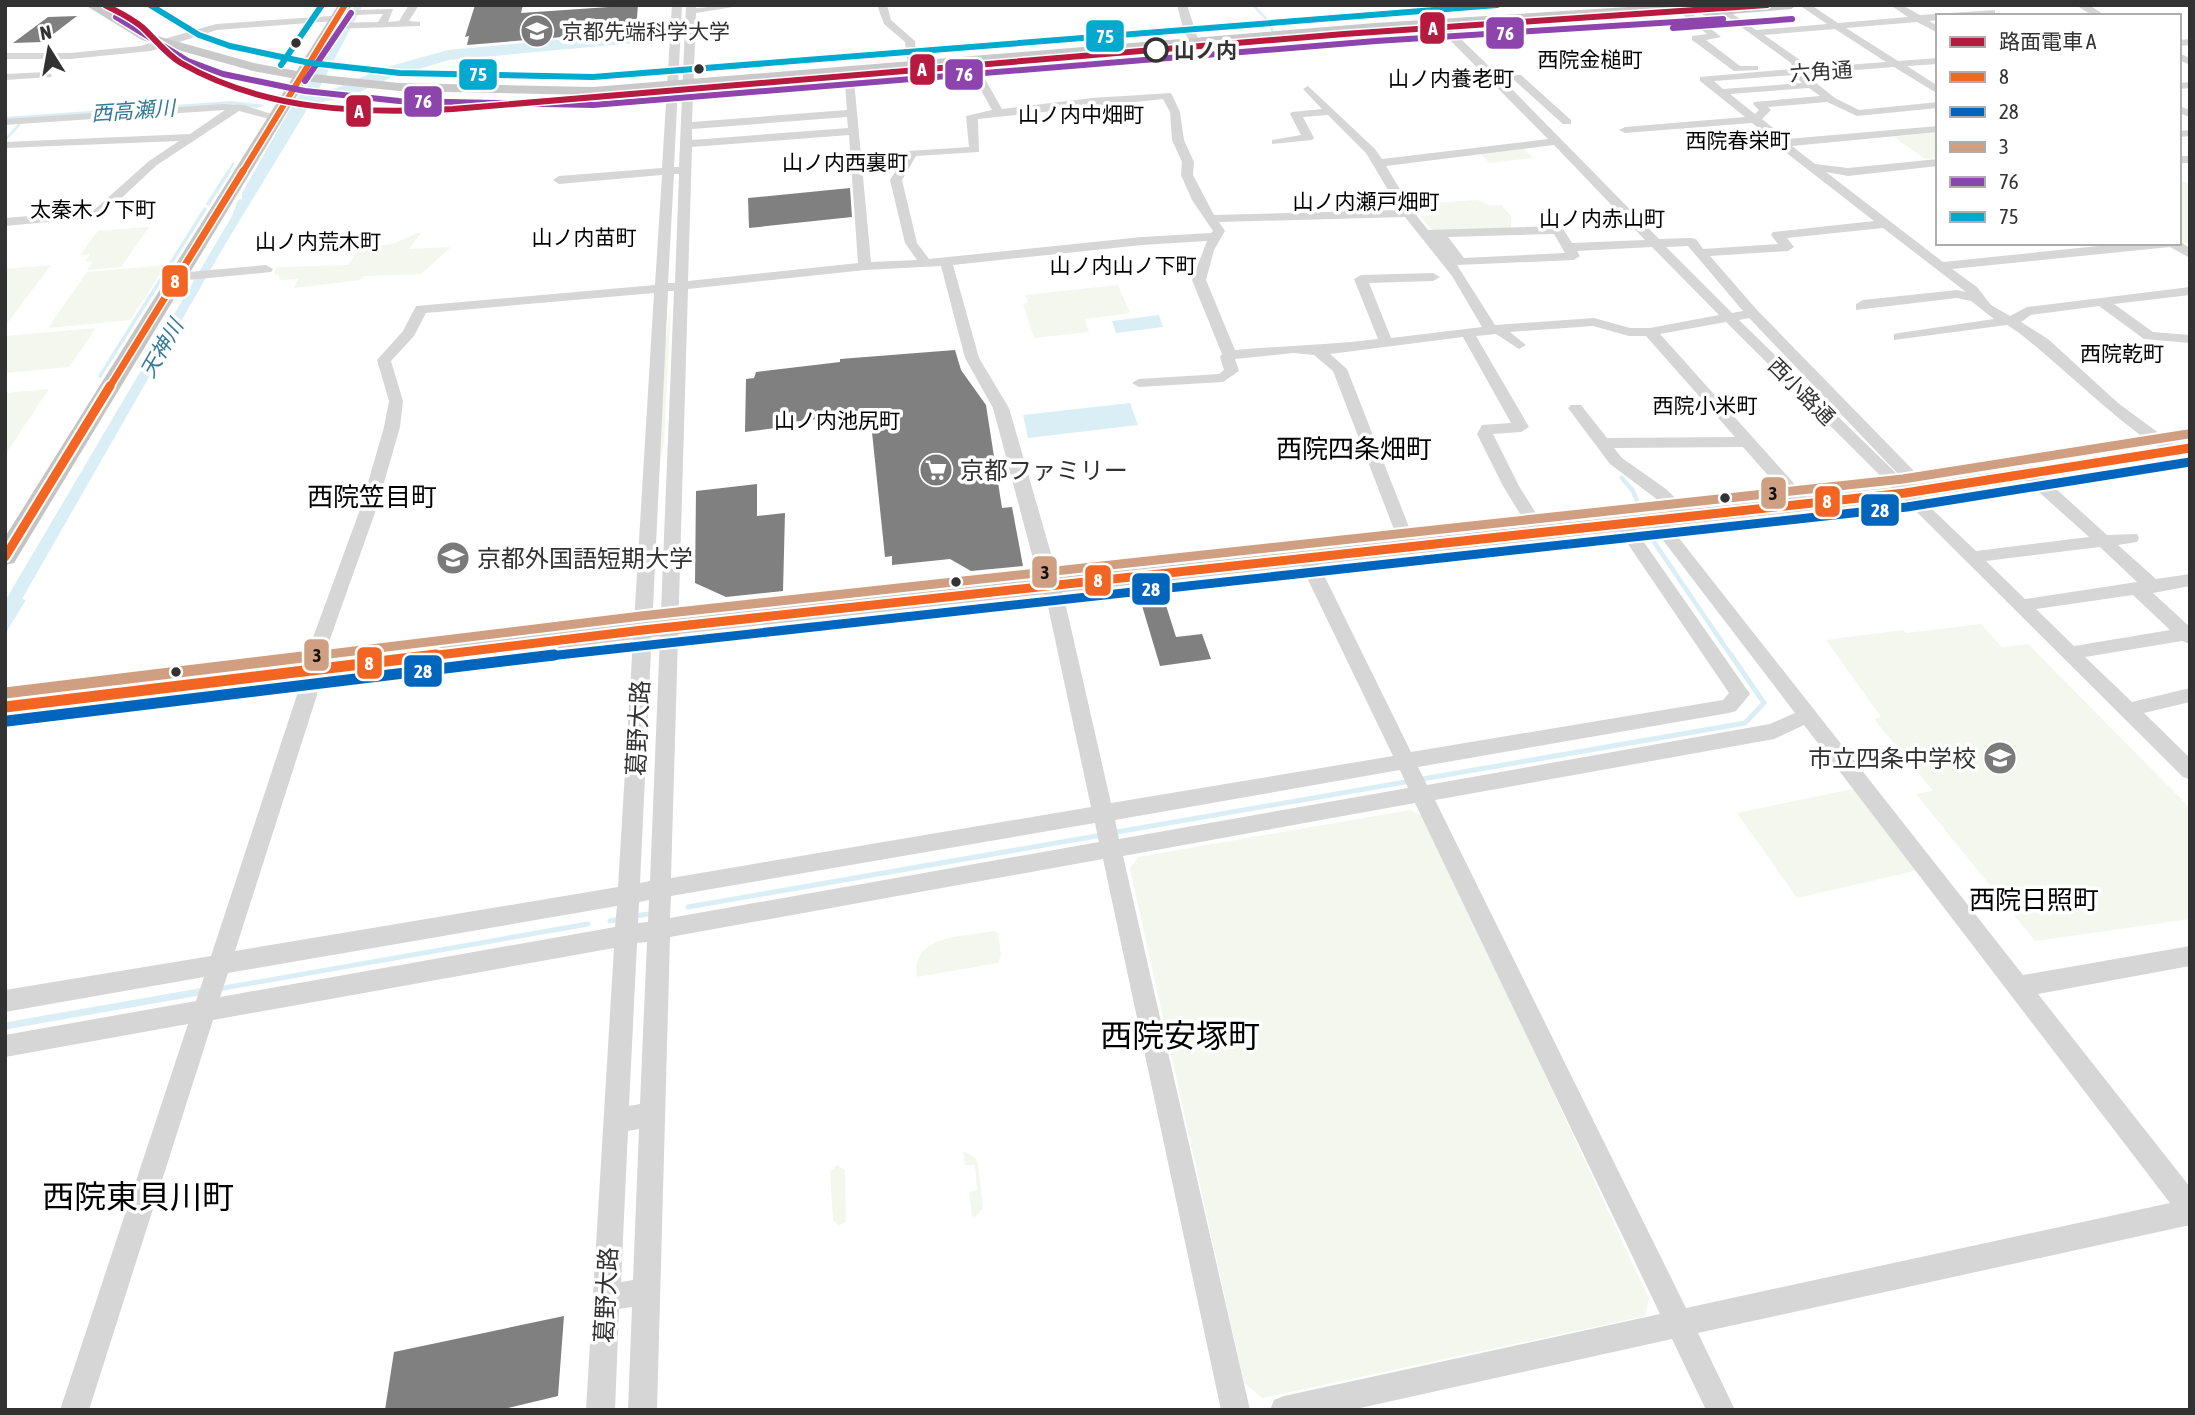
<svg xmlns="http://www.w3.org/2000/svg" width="2195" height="1415" font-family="'Asap Condensed','Noto Sans JP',sans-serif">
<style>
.green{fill:#f3f7ed}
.water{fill:#daeef5}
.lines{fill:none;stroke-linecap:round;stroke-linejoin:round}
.stream-far4{stroke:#daeef5;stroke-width:2.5}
.stream-far3{stroke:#daeef5;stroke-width:3.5}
.stream-far2{stroke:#daeef5;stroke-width:4.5}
.stream-far1{stroke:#daeef5;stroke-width:5}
.stream{stroke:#daeef5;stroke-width:7}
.river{fill:#daeef5;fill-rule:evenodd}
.building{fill:#808080}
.minor{fill:#d6d6d6;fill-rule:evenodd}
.major{fill:#c9c9c9;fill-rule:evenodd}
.highway{fill:#c4c4c4;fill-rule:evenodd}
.bus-1-far3-casing{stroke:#fff;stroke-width:9}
.bus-1-far2-casing{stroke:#fff;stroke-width:10}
.bus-1-far1-casing{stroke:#fff;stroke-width:13}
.bus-1-casing{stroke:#fff;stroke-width:17}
.bus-2-far1-casing{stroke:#fff;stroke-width:13}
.bus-2-casing{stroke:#fff;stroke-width:17}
.bus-3-far1-casing{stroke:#fff;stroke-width:13}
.bus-3-casing{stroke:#fff;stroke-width:17}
.bus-4-casing{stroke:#fff;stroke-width:9}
.bus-5-casing{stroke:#fff;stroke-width:9}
.bus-1-far3{stroke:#f26522;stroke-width:6}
.bus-1-far2{stroke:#f26522;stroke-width:7}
.bus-1-far1{stroke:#f26522;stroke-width:9}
.bus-1{stroke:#f26522;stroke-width:11}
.bus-2-far1{stroke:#0065bd;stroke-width:9}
.bus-2{stroke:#0065bd;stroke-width:11}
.bus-3-far1{stroke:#d09f81;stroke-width:9}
.bus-3{stroke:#d09f81;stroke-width:11}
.bus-4{stroke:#8e44ad;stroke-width:6}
.bus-5{stroke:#00a9ce;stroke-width:6}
.tram-1-casing{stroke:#fff;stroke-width:9}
.tram-1{stroke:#b8193f;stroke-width:6}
.bus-dot{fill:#323232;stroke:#fff;stroke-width:2.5}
.stop-dot{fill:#fff;stroke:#323232;stroke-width:3.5}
.labels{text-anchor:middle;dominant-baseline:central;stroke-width:7;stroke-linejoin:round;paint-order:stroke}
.far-poi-label{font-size:21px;fill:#323232;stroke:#fff;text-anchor:start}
.far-stop-label{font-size:21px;font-weight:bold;fill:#323232;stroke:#fff;text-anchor:start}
.far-neighbourhood-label{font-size:21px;fill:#000;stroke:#fff}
.far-street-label{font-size:21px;fill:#323232;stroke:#fff}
.far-water-label{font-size:21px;font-style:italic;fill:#347a97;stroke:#fff}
.poi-label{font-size:24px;fill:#323232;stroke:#fff;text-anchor:start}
.street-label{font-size:24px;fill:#323232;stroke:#fff}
.neighbourhood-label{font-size:26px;fill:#000;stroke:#fff}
.near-neighbourhood-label{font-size:32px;fill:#000;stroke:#fff}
.line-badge{stroke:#fff;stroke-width:2.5}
.badge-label{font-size:19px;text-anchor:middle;font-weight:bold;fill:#fff}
.pale-badge-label{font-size:19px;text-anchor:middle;font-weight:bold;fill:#111}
</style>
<rect width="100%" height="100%" fill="#fff"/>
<path class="green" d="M1938 132V158L1925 159 1894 137Z
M1522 147 1533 158 1489 163 1480 153Z
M2184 181 2190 185V203L2186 204H2190V246L2179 239V182Z
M1478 200 1490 206 1501 205 1511 216V229L1433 231 1420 216 1440 215 1433 203Z
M149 227 121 267 87 270 93 262 85 261 90 254 80 255 98 231Z
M417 233H421L409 249 451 247 421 274 364 276 360 280 294 288 298 279 280 280 279 275 274 274 277 267 348 265 360 247 393 244Z
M51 265 5 326V269Z
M166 265 130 320 48 328 87 272Z
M1118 285 1130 313 1085 319 1089 332 1034 338 1023 304 1028 302 1025 295Z
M671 304 664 442 653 503 664 352Z
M96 328 69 367 5 373V336Z
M49 389 5 455V393Z
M1981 624 2002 647 2028 644 2190 808V919L2035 941 1916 794 1933 791 1874 719 1881 717 1826 640 1903 630 1906 633Z
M1857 788 1919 870 1797 898 1737 813Z
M1410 810 1425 817 1649 1299 1645 1316 1262 1398 1244 1383 1130 869 1138 857Z
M994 931 998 933 1001 955 998 963 917 977C911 934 964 937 994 931Z
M963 1151 974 1157 978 1163 983 1208 975 1217 972 1216 969 1192 977 1190 975 1165H965Z
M837 1165 845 1170 846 1221 839 1226 833 1220 830 1172Z"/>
<path class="water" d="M355 5H363L314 98 223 248 22 599 26 600 5 634V601L232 216 238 200 242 199V193L286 116Z
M231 101 265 105 257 108 230 104 5 120V117Z
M1159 315 1163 327 1116 333 1112 321Z
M1130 403 1138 425 1028 438 1023 415Z"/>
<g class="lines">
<path class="stream-far4" d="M1253 5 1270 23 1273 33
M5 140 19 125
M228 173 233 164"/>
<path class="stream-far3" d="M208 204 229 171
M100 376 205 209"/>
<path class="stream-far2" d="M1622 478 1633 491 1652 539 1732 657"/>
<path class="stream-far1" d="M1111 833 1745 723 1764 703 1731 655
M688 907 1102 835
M634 916 656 913
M610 921 621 919
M218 989 588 924
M189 994 205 991"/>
<path class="stream" d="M5 1026 199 992"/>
<path class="river" d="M705 5H730L728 8 706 10Z
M662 27 671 32 668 36 646 42 449 60 392 77 349 97 306 105 297 99 299 95 337 88 380 69 448 50 644 32Z"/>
</g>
<path class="building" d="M475 5H523L521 13 638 5 636 31 467 45 469 36 465 37Z
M77 16 43 42 13 43 48 17Z
M850 188 852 217 749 228 748 198Z
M955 350 961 370 986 405 1002 508 1012 507 1023 566 971 571 950 559 892 565V556L885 557 870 413 775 424V428L745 432 746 379 754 378 756 372 840 362V359Z
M757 484V516L785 513 783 591 726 597 695 583 696 491Z
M1163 596 1176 637 1202 634 1211 659 1160 666 1140 599Z
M564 1316 558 1396 500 1410H385L394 1352Z"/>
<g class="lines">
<path class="minor" d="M409 5H419L409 21 420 22V26L333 29 328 26 333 23 378 22 383 14 353 15V11L356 10 393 9 388 22 399 21Z
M672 5H682L674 167H679L686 5H696V8L745 5 696 13 692 122 847 110 844 72 853 70 871 262 917 260 905 243 890 180 908 151 969 147 966 116 992 110 976 81 970 62 975 59 980 62 986 81 1002 109 1092 98 1171 93 1180 112 1184 140 1194 162 1193 175 1214 215 1400 210 1366 153 1328 115 1303 117 1314 138 1312 140 1272 144V140L1301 135 1290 114 1292 112 1322 109 1303 89 1308 86 1375 149 1382 159 1548 139 1415 5H1426L1498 75H1521L1571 120V124H1563L1514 80 1504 81 1659 239 1691 238 1696 239 1703 249 1778 244 1771 235 1773 232 1874 221 1784 151 1780 145 1752 123 1625 133 1619 130 1625 127 1745 117 1700 81V77L1792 69 1791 63 1711 5H1720L1756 30 1827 24 1799 5H1811L1838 23 1908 17 1890 5H1902L1920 15 1995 10V14L1992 15 1938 16V20L1929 21 1938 26V33L1917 22 1846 28 1898 61 1938 58V64L1907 66 1938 86V94L1894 67 1805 74 1835 98 1859 110 1938 102V108L1857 116 1827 102 1768 107 1771 110 1762 119 1787 139 1938 126V132L1792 146 1815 164 1848 168 1938 159V166L1848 176 1826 172 1943 262 2128 243 2179 241 2190 248V258L2170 247 1952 269 1977 287 1991 305 2010 316 2027 307 2190 287V295L2114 304 2153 332 2190 335V343L2144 339 2099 306 2031 315 2021 322 2048 339 2118 403 2179 448 2181 451 2179 454C2154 461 2040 343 2007 325L1894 340V334L1899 333 1994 319 1971 301 1957 298 1856 310V304L1863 300 1957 290 1966 292 1883 228 1787 238 1794 247 1788 251 1710 256 1757 310 1913 470 1915 474 1913 491 1976 551 2089 537 2021 476 2019 472 2021 468H2033L2107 535 2137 534 2139 538 2137 542 2118 545 2156 579 2190 574V586L2153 593 2190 627V644L2182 641 2085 657 2132 702 2190 688V702L2144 713 2190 758V779L2183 777 1726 322 1660 334 1808 499 1810 503 1808 507H1796L1743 447 1614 448 1622 458 1666 489 1689 511 1691 515 1689 519H1677L1654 497 1610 464 1568 408 1571 405H1581L1607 438 1735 437 1646 336H1629L1593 326 1510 332 1526 345 1519 349 1496 334 1476 336 1529 427 1521 432 1493 434 1519 486 1547 531 1539 537 1533 535 1503 486 1477 434 1482 425 1511 423 1463 337 1330 354 1347 369 1416 545 1408 551 1400 545 1333 371 1314 355 1293 353 1235 359 1239 371 1223 382 1139 387 1132 383 1139 379 1219 374 1224 370 1220 357 1222 354 1192 280 1207 241 1142 245 953 265 979 358 1009 408 1065 602 1111 803 1393 756 1297 557 1306 551 1315 557 1411 752 1723 700 1729 693 1613 522 1621 517 1627 518 1750 694 1736 711 1729 713 1418 767 1427 785 1770 724 1795 713 1646 518 1648 514H1660L2023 975 2190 946V966L2038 994 2190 1187V1225L1698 1333 1735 1410H1706L1672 1339 1351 1410H1270L1274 1400 1284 1396 1660 1314 1415 803 1123 856 1250 1410H1221L1103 859 670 937 657 1410H628L632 1307 619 1309 615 1410H586L614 948 213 1020 89 1410H60L188 1024 5 1057V1035L196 1001 204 977 5 1012V990L211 956 297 695 301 670 361 507 384 427 389 401 377 360 403 331 416 306 655 285 662 175 559 184 553 180 559 176 662 168ZM1835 29 1886 62 1805 68 1800 60 1764 35ZM1794 75 1802 83 1723 89 1714 81ZM1809 88 1820 96 1754 102 1753 104 1759 110 1755 114 1730 94ZM1163 99 1170 112 1172 140 1182 162 1181 175 1192 200 1213 231 1211 233 1142 237 929 259 917 243 902 180 916 156 979 152 978 119ZM847 117 848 128 692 140V129ZM849 135 858 263 688 281 692 147ZM1554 145 1645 240 1572 243 1562 227 1558 226 1428 230 1413 211 1386 166ZM674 174H679L675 283H668ZM1405 217 1452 276 1482 327 1391 338 1369 283 1433 281 1440 277 1433 273 1361 275 1354 279 1378 339C1330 345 1283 346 1235 350L1206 280 1214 250 1225 231 1219 222ZM1554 234 1565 253 1464 258 1448 237ZM1688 246 1743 311 1732 313 1666 247ZM1652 247 1719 315 1650 328H1630L1594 318 1495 325 1457 265 1574 260 1580 256 1577 251ZM941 266 965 358 993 408 1040 585 1047 602 1091 807 671 878 688 289 865 270ZM668 291H674L650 881 640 883ZM654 293 618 887 235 951 317 695 319 670 377 507 400 427 403 401 391 361 414 336 426 313ZM1749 318 1899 475V476L1739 320ZM2100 547 2137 582 2025 599 1986 561ZM2133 595 2170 630 2074 646 2036 609ZM1804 725 2170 1203 1686 1308 1435 800 1774 739ZM1400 770 1408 788 1119 839 1115 820ZM1095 823 1099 842 670 918 671 896ZM649 900 648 922 638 923 639 902ZM617 906 615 927 220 997 228 973ZM647 942 640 1104 629 1106 637 943ZM639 1129 633 1280 621 1282 628 1131Z
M877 5H887L891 20 915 41 917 69 908 67 905 42 884 24Z
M1177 5H1187L1200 45H1192L1184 32Z
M2076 5H2089L2106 16H2093Z
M1677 6H1683L1721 37 1706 40 1740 66H1758V70L1734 71 1692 40V36L1707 34 1677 10Z
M331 16 336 19 334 21 217 30 151 51 70 59H5V53H70L140 46 216 24Z
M2190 39V45L2179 46V40Z
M2179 53 2190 58V65L2179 60Z
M47 72 52 75 51 77 5 80V74Z
M2190 82V88L2179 89V83Z
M628 93 633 96 632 98 529 108 524 105 529 102Z
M224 104 244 105 283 118 277 121 239 111 157 165 101 217 5 226V218L93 211 149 161 179 141 5 148V142L190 134 225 110 5 125V119Z
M2179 106 2190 110V117L2179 113Z
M2190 130V136L2179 137V131Z
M2179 156H2190V163H2179Z
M266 265 273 269 271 272 177 281 170 277 177 273Z"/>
<path class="major" d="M85 5H100L150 34 254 63 313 74 399 83 593 87 1375 23 1660 5H1797L1791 9 1707 16 1703 15 1702 10 1375 31 593 95 399 91 313 82 253 71 142 40Z
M2190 442V454L1905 500 643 638 5 716V698L643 622 1905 486Z"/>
<path class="highway" d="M338 5H352L14 563 5 565V537Z"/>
<defs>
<path id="bus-1-far3" d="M242 173 345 5"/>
<path id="bus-1-far2" d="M109 388 243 171"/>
<path id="bus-1-far1" d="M5 557 110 386
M422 657 643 630 1905 493 2190 448"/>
<path id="bus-1" d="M5 707 436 655"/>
<path id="bus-2-far1" d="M540 657 1907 507 2190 462"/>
<path id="bus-2" d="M7 721 554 655"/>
<path id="bus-3-far1" d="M305 657 641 616 1903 479 2188 434"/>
<path id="bus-3" d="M5 693 319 655"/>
<path id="bus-4" d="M116 17 188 61 223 74 305 91 399 101 593 105 1376 41 1723 19
M1673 28 1792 19
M305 81 351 13"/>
<path id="bus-5" d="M150 5 199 35 230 46 310 63 400 73 593 77 1497 5
M281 65 322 5"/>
</defs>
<use href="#bus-1-far3" class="bus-1-far3-casing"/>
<use href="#bus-1-far2" class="bus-1-far2-casing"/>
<use href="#bus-1-far1" class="bus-1-far1-casing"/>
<use href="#bus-1" class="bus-1-casing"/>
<use href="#bus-2-far1" class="bus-2-far1-casing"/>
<use href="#bus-2" class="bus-2-casing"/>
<use href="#bus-3-far1" class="bus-3-far1-casing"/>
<use href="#bus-3" class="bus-3-casing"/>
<use href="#bus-4" class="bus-4-casing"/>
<use href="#bus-5" class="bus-5-casing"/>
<use href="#bus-1-far3" class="bus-1-far3"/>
<use href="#bus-1-far2" class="bus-1-far2"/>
<use href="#bus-1-far1" class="bus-1-far1"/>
<use href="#bus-1" class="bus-1"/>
<use href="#bus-2-far1" class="bus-2-far1"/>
<use href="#bus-2" class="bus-2"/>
<use href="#bus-3-far1" class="bus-3-far1"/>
<use href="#bus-3" class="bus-3"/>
<use href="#bus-4" class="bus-4"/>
<use href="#bus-5" class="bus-5"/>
<defs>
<path id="tram-1" d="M105 5C118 12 130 17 142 27 155 39 166 54 181 63 265 111 360 114 453 109L1344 34 1767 5"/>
</defs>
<use href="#tram-1" class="tram-1-casing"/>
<use href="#tram-1" class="tram-1"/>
</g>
<defs>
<symbol id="university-disc" viewBox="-11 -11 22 22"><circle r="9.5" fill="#7a7a7a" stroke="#fff"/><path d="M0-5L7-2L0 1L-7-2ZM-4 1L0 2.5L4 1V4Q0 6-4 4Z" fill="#fff"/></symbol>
<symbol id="supermarket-disc" viewBox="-11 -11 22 22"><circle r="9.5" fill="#7a7a7a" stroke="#fff"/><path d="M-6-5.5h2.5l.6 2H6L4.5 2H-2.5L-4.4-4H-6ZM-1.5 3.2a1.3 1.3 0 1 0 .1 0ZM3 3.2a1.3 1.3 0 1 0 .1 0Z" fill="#fff"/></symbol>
<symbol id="school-disc" viewBox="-11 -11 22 22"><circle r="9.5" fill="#7a7a7a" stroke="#fff"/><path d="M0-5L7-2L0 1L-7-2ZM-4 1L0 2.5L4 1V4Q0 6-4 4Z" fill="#fff"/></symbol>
</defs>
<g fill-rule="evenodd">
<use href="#university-disc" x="518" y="12" width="38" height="38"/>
<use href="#supermarket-disc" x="917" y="451" width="38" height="38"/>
<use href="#university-disc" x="434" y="539" width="38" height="38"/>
<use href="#school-disc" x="1981" y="739" width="38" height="38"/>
</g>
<g class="bus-dot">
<circle cx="296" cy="43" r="6"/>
<circle cx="699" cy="69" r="6"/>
<circle cx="1725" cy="498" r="6"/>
<circle cx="956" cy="582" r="6"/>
<circle cx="176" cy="672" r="6"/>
</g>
<circle class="stop-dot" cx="1156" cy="50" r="11"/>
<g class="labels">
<g class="far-poi-label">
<text x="562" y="31">京都先端科学大学</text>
</g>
<g class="far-stop-label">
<text x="1174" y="50">山ノ内</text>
</g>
<g class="far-neighbourhood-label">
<text x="1590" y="59">西院金槌町</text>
<text x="1451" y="78">山ノ内養老町</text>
<text x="1081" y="114">山ノ内中畑町</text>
<text x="1738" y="140">西院春栄町</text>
<text x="845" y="162">山ノ内西裏町</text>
<text x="1366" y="201">山ノ内瀬戸畑町</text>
<text x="93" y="209">太秦木ノ下町</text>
<text x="1602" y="218">山ノ内赤山町</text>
<text x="584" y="237">山ノ内苗町</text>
<text x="318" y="241">山ノ内荒木町</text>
<text x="1123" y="265">山ノ内山ノ下町</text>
<text x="2122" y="353">西院乾町</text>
<text x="1705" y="405">西院小米町</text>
<text x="837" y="420">山ノ内池尻町</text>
</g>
<g class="far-street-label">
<text transform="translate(1821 71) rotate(-4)">六角通</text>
<text transform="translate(1802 391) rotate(45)">西小路通</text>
</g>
<g class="far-water-label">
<text transform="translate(133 110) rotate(-4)">西高瀬川</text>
<text transform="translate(161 348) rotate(-60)">天神川</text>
</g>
<g class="poi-label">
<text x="960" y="470">京都ファミリー</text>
<text x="477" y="558">京都外国語短期大学</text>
<text x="1976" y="758" text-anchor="end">市立四条中学校</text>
</g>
<g class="street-label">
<text transform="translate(638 728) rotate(-87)">葛野大路</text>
<text transform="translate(606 1295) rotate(-87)">葛野大路</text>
</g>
<g class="neighbourhood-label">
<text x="1354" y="449">西院四条畑町</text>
<text x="372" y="497">西院笠目町</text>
<text x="2034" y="900">西院日照町</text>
</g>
<g class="near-neighbourhood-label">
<text x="1180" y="1035">西院安塚町</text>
<text x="138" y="1196">西院東貝川町</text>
</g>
</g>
<g class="line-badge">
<rect x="1419" y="11" width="27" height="34" rx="7" fill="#b8193f"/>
<rect x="1485" y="16" width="40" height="34" rx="7" fill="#8e44ad"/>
<rect x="1085" y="19" width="40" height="34" rx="7" fill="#00a9ce"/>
<rect x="909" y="53" width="27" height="33" rx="7" fill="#b8193f"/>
<rect x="458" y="58" width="40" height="33" rx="7" fill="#00a9ce"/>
<rect x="944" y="58" width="40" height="33" rx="7" fill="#8e44ad"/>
<rect x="403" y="85" width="40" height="33" rx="7" fill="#8e44ad"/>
<rect x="345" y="94" width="27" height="34" rx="7" fill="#b8193f"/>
<rect x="161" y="264" width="28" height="34" rx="7" fill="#f26522"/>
<rect x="1760" y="476" width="27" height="34" rx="7" fill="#d09f81"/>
<rect x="1814" y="485" width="27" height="33" rx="7" fill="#f26522"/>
<rect x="1860" y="493" width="40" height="34" rx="7" fill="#0065bd"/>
<rect x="1031" y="555" width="27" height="34" rx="7" fill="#d09f81"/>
<rect x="1084" y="564" width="28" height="33" rx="7" fill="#f26522"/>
<rect x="1131" y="572" width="40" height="34" rx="7" fill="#0065bd"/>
<rect x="303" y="638" width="27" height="34" rx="7" fill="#d09f81"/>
<rect x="356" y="646" width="27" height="34" rx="7" fill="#f26522"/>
<rect x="403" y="654" width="40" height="34" rx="7" fill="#0065bd"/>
</g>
<g class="badge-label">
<text x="1433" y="35">A</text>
<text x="1505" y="40">76</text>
<text x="1105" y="43">75</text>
<text x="922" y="76">A</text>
<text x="478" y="81">75</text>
<text x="964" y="81">76</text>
<text x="423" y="108">76</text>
<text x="359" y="118">A</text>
<text x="175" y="288">8</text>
<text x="1827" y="508">8</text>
<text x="1880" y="517">28</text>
<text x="1098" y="587">8</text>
<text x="1151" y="596">28</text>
<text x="369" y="670">8</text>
<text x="423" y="678">28</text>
</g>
<g class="pale-badge-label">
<text x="1773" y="500">3</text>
<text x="1045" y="579">3</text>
<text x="317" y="662">3</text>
</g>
<rect width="2195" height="1415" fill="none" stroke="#323232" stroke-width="14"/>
<rect x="1936" y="14" width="245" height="231" fill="#ffffff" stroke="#adadad" stroke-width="2"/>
<rect x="1950" y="37" width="35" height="10" fill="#b8193f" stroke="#adadad" stroke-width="2"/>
<text x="1999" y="49" font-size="21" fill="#323232">路面電車 A</text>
<rect x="1950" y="72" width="35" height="10" fill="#f26522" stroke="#adadad" stroke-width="2"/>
<text x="1999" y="84" font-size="21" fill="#323232">8</text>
<rect x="1950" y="107" width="35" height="10" fill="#0065bd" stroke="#adadad" stroke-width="2"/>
<text x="1999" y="119" font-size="21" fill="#323232">28</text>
<rect x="1950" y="142" width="35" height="10" fill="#d09f81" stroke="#adadad" stroke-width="2"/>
<text x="1999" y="154" font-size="21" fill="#323232">3</text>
<rect x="1950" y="177" width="35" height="10" fill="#8e44ad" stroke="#adadad" stroke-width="2"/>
<text x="1999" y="189" font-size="21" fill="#323232">76</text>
<rect x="1950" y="212" width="35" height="10" fill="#00a9ce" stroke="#adadad" stroke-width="2"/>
<text x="1999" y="224" font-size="21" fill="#323232">75</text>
<g transform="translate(49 49) rotate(349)" stroke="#ffffff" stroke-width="5" paint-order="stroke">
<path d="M0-5L12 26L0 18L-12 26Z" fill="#323232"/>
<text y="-10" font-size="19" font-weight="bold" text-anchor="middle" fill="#323232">N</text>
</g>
</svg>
